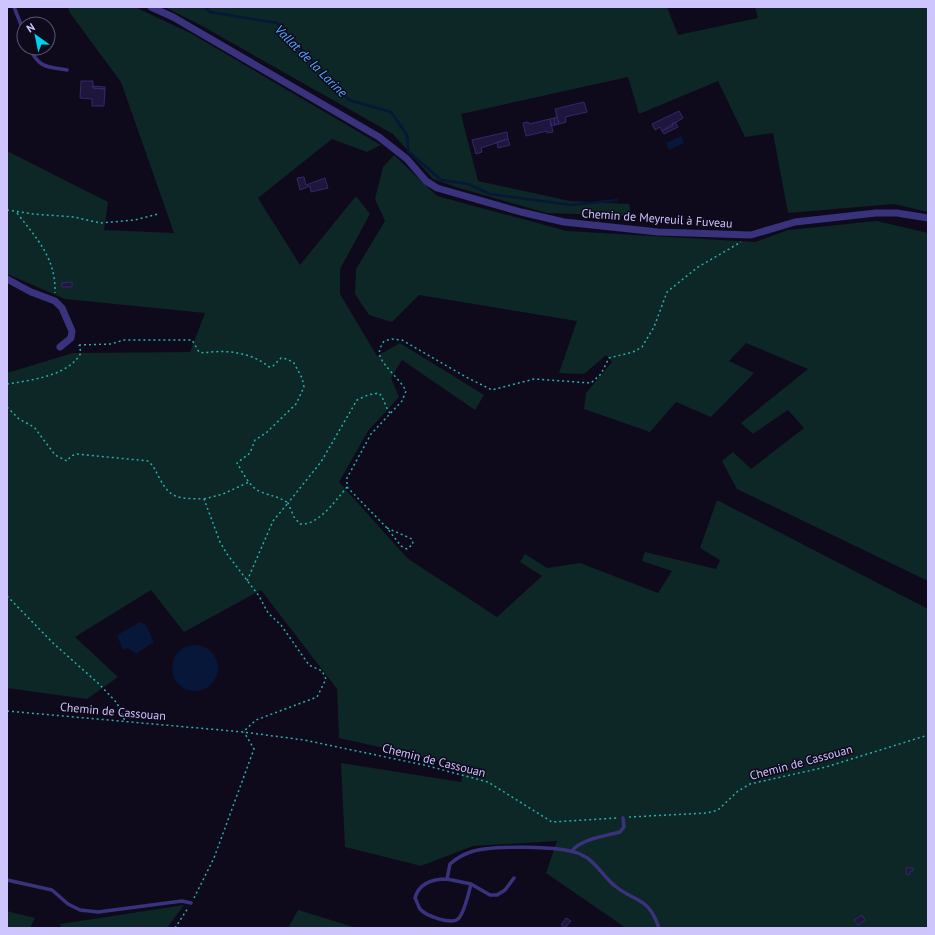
<svg xmlns="http://www.w3.org/2000/svg" width="935" height="935" font-family="'PT Sans',sans-serif">
<style>
.green{fill:#0d2626}
.water{fill:#071739}
.lines{fill:none;stroke-linecap:round;stroke-linejoin:round}
.stream{stroke:#071739;stroke-width:2.5}
.building{fill:#1f163d;stroke:#36276a}
.path{stroke:#28b0ac;stroke-width:1.5;stroke-dasharray:2 3;stroke-linecap:butt}
.service{stroke:#39337d;stroke-width:3.5}
.minor{stroke:#39337d;stroke-width:7}
.labels{text-anchor:middle;dominant-baseline:central;stroke-width:3;stroke-linejoin:round;paint-order:stroke}
.street-label{font-size:12px;fill:#cec5ff;stroke:#0e0a1c}
.water-label{font-size:13px;font-style:italic;fill:#53aaff;stroke:#0e0a1c}
</style>
<rect width="100%" height="100%" fill="#0e0a1c"/>
<path class="green" d="M68 7H135L192 34 381 145 367 152 332 139 258 198 300 265 356 196 370 214 340 269V294L377 356 400 343 484 395 475 410 402 360 391 378 399 397 368 431 339 482 407 558 497 617 542 576 520 562 525 554 547 568 580 563 658 593 672 571 642 561 645 552 716 569 720 560 700 548 717 500 928 609V928H626L546 873 557 841 473 846 421 866 345 847 341 763 461 782 464 766 339 738 337 689 261 590 184 632 151 590 75 637 118 677 87 699 7 688V373L73 353 190 352 205 313 65 299 7 274V151L108 202 104 230 174 233 121 82 70 13Z
M165 7H667L678 35 758 18 755 7H928V212L894 204 788 213 773 133 745 137 718 81 639 114 628 77 461 114 478 181 570 201 629 204 632 216 547 213 459 188 433 179 393 134 202 26Z
M394 155 437 196 567 231 755 242 788 230 877 221 928 233V581L737 489 722 461 733 452 751 469 804 428 788 410 753 434 741 423 808 369 746 343 729 361 754 373 711 417 676 402 650 432 584 409 586 393 612 362 606 355 584 374 559 373 577 321 419 295 392 322 369 315 355 294 356 269 385 221 375 199 383 167Z
M184 905 167 928H61L60 924Z
M298 910 357 928H288Z
M7 911 35 918 30 928H7Z"/>
<path class="water" d="M681 136 684 143 669 150 666 143Z
M140 622 146 625 154 642 136 654 128 648 124 650 117 637 119 634Z
M172 668a23 23 0 1 1 46 0a23 23 0 1 1-46 0Z"/>
<g class="lines">
<path class="stream" d="M205 7 210 12 277 23 349 100 391 112 407 135 408 151 441 180 468 184 490 194 572 205 617 200"/>
</g>
<path class="building" d="M81 81H93V88L105 89 104 106H92V99L80 98Z
M93 86 105 87V89L93 88Z
M584 102 587 112 565 117 566 122 559 124 555 109Z
M679 111 683 118 662 131 660 127 655 130 652 124Z
M557 117 559 124 555 125 554 118Z
M554 118 555 125 551 126 550 119Z
M550 119 553 132 547 133V131L526 136 523 123 528 122 529 124Z
M675 122 678 127 664 134 662 131 673 126 672 124Z
M507 132 508 139 481 148 482 152 476 154 472 140Z
M508 139 510 145 498 148 497 142Z
M304 177 306 185 325 178 328 188 311 192 310 186 300 190 297 178Z
M72 282V287H62V283Z
M906 868H913V871H910V874L907 875Z
M862 915 865 920 858 925 854 920Z
M566 918 571 921 565 928 561 925Z"/>
<g class="lines">
<path class="path" d="M7 210 33 214 74 217 100 223 135 220 158 214
M17 213C37 239 56 258 55 293
M79 345 111 344 124 340H192L199 352 204 353C226 349 253 353 269 367L273 366 281 358 287 359 294 363 302 378 304 387 296 404 266 433 255 440 250 453 237 463C243 473 250 488 261 492 271 496 280 497 288 503L273 521 247 581
M7 384C32 380 68 376 81 353L79 345
M7 407 19 419 34 427 55 455 67 461 71 456 77 454 148 461C154 466 156 472 160 479 171 501 182 498 204 499L220 542 227 554 259 596 268 613 281 625 309 665 322 671 326 679 317 697 256 720 243 732
M347 487C336 500 318 526 300 524L294 517 288 503 321 462 357 400 368 395 379 393C385 400 385 407 390 413
M204 499 223 494 249 482
M387 528 412 539 413 544 407 549 401 546 387 528 347 487V478L371 434 402 401 406 391C400 379 383 366 380 356 378 351 381 346 384 341L392 339 402 340 466 377 492 390 534 379 591 383 601 374 609 358 633 352 642 347 654 327 667 292 698 267 741 242
M7 596 53 643 99 684 117 703 125 721
M7 711 243 732 304 740 424 765 488 782 552 822 617 818
M629 817 707 813 718 810 738 791 750 784 826 767 928 735
M194 898 214 858 254 749 244 732
M175 928 188 908"/>
<path class="service" d="M14 7 24 32
M30 48C38 68 48 67 67 70
M572 851C581 839 606 836 620 832L624 827 623 818
M447 879 471 884 490 895H497L505 890 514 878
M7 880 52 890 68 904 80 910 98 912 182 901 191 903
M471 884C469 892 464 914 458 919 451 925 426 916 420 909 418 906 417 901 415 898 419 883 432 879 447 879L450 864C456 859 462 855 468 853 487 845 564 845 582 855 596 861 603 877 615 886 636 903 648 896 659 928"/>
<path class="minor" d="M151 7 173 17 379 137 407 159 426 181 437 188 521 212 564 222 658 232 751 235 795 222 876 213H897L928 218
M7 279 31 292 55 301 62 308 72 331 71 338 60 347"/>
</g>
<g class="labels">
<g class="street-label">
<text transform="translate(657 218) rotate(4)">Chemin de Meyreuil à Fuveau</text>
<text transform="translate(113 711) rotate(5)">Chemin de Cassouan</text>
<text transform="translate(434 760) rotate(14)">Chemin de Cassouan</text>
<text transform="translate(801 762) rotate(-15)">Chemin de Cassouan</text>
</g>
<g class="water-label">
<text transform="translate(311 61) rotate(45)">Vallat de la Larine</text>
</g>
</g>
<rect width="935" height="935" fill="none" stroke="#cec5ff" stroke-width="16"/>
<g transform="translate(36 36) rotate(327)"><circle r="19" fill="#0e0a1c" stroke="#5b5577"/>
<path d="M0-3L7 15L0 10L-7 15Z" fill="#00d0f0"/>
<text y="-6" font-size="11" font-weight="bold" text-anchor="middle" fill="#cec5ff">N</text>
</g>
</svg>
